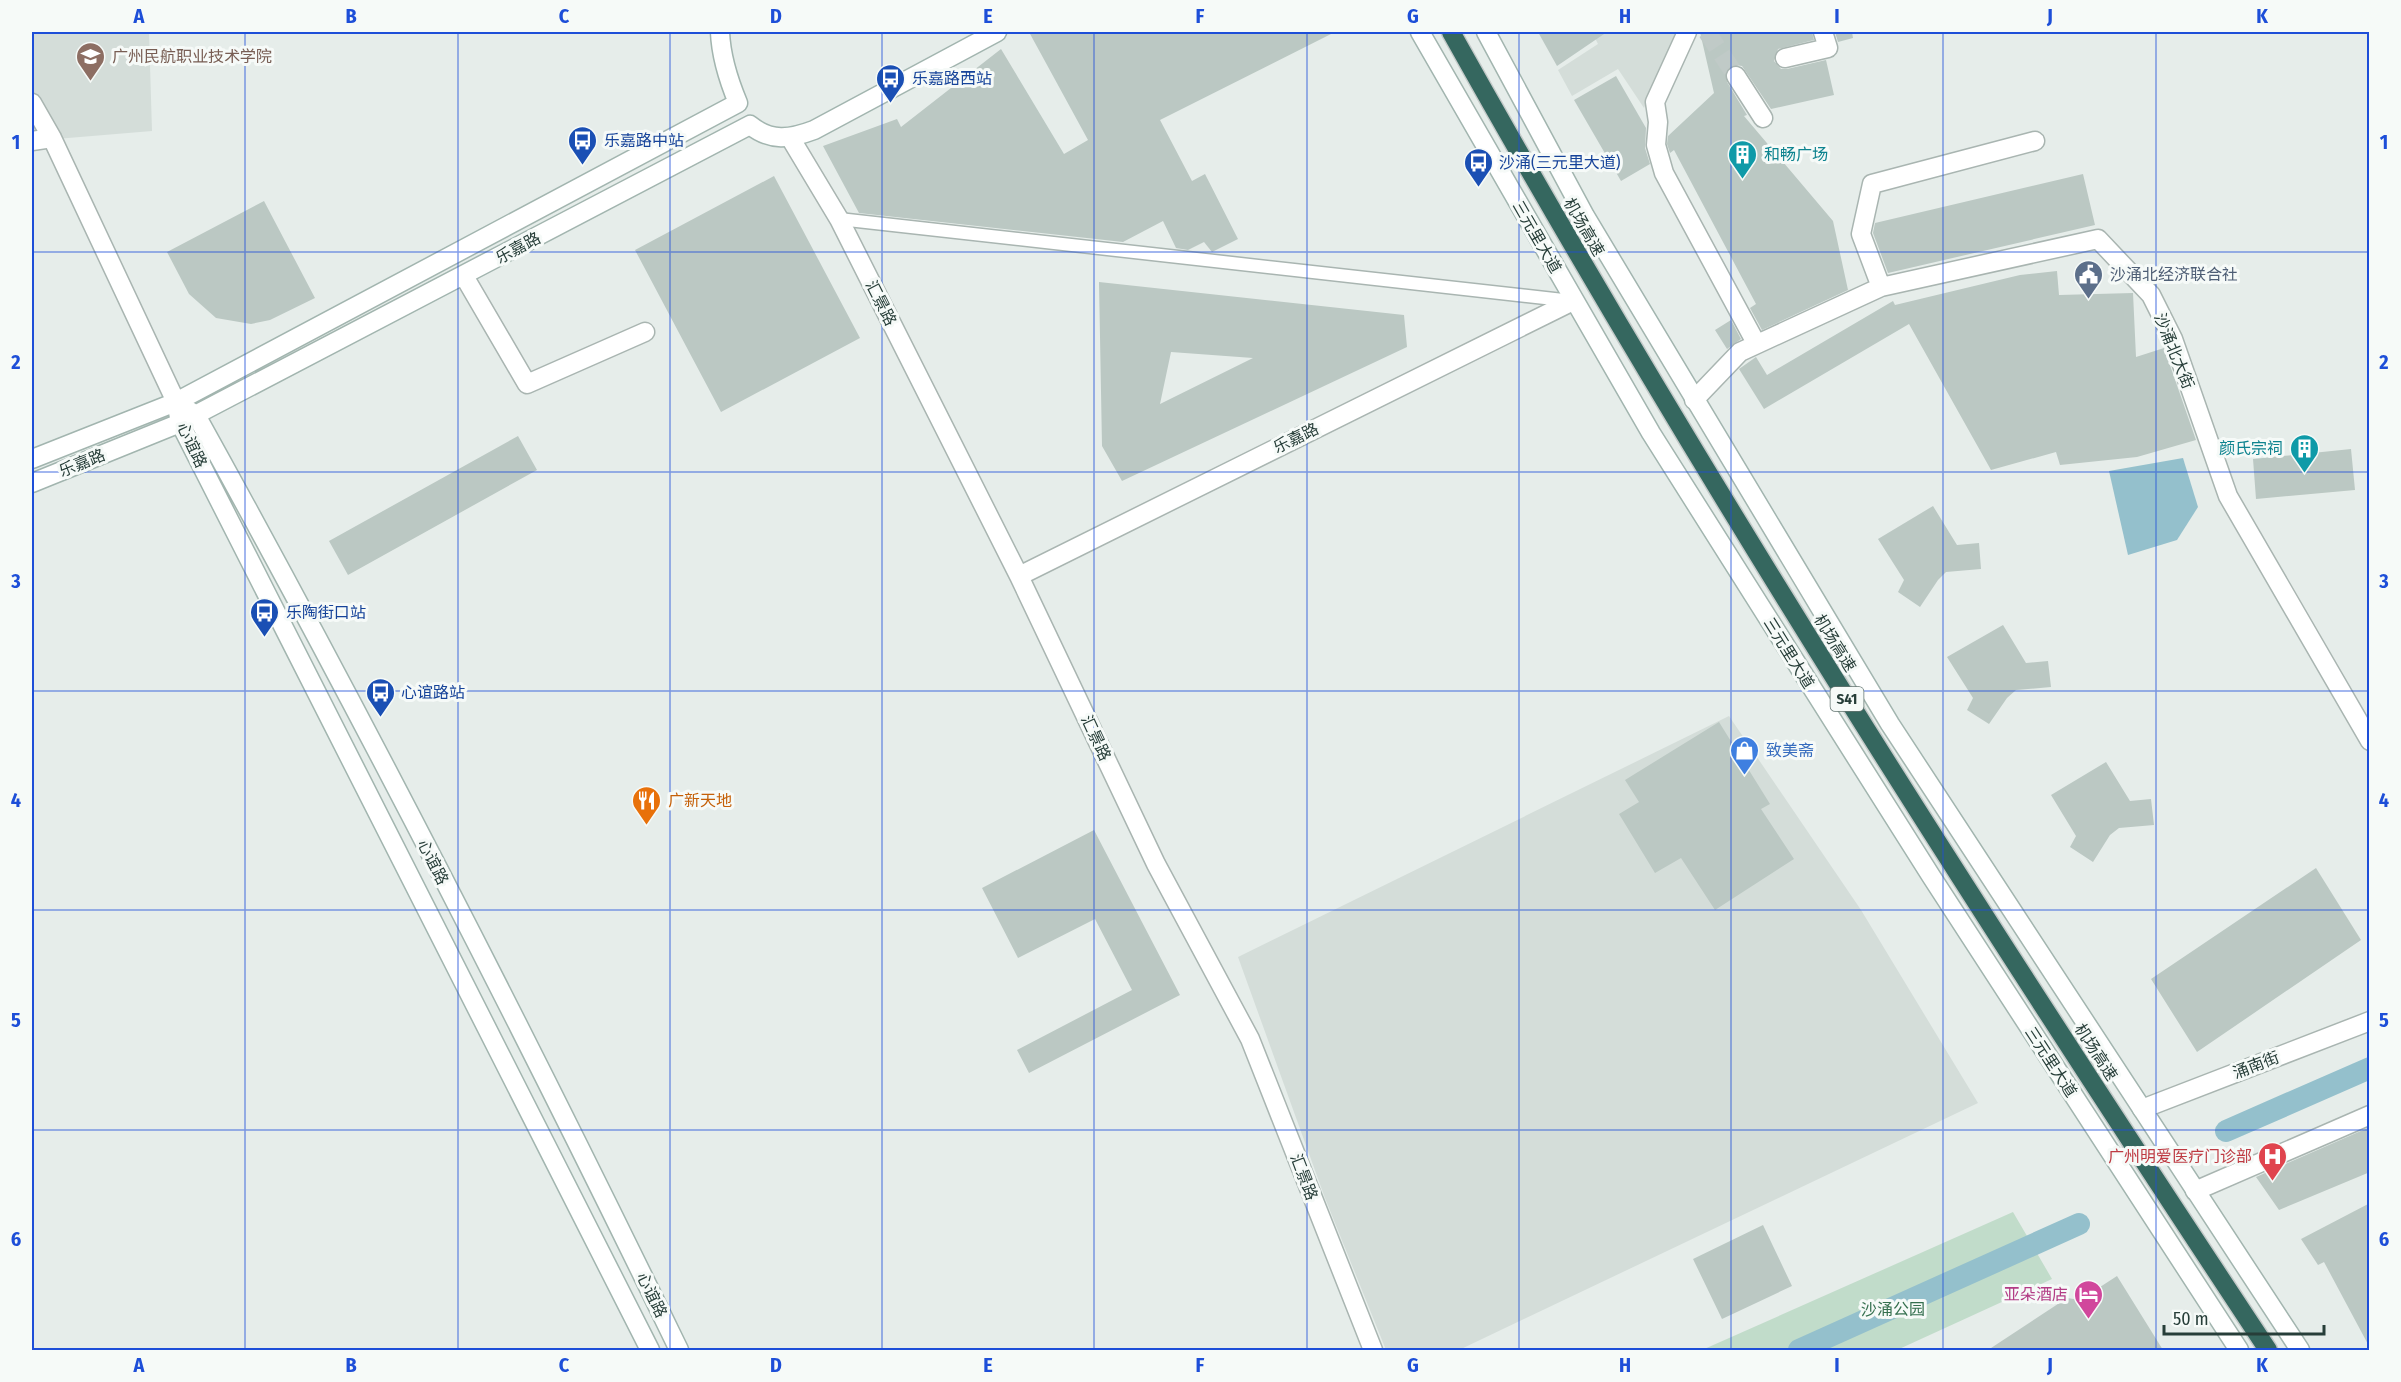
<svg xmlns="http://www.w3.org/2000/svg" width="2401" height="1382" font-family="'Fira Sans Condensed','Noto Sans SC',sans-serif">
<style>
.built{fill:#d4ddd9}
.green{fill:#c1dcca}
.water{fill:#94c0cc}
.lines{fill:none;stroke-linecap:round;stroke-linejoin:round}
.canal{stroke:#94c0cc;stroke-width:22}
.building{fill:#bbc8c3;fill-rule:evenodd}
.street-tunnel{stroke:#c0cac7;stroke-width:18;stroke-dasharray:18 9;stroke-linecap:butt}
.lane-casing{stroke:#a9b5b1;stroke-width:15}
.street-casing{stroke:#a9b5b1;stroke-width:21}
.secondary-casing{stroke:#a2b5af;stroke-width:21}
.highway-casing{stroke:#c3c9c8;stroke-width:21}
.lane{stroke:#fff;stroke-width:12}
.street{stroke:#fff;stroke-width:18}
.secondary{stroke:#fff;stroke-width:18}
.highway{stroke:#35675f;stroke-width:18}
.grid{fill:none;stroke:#1d4ed8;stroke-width:1.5;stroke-opacity:0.55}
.labels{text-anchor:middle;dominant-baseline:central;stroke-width:6;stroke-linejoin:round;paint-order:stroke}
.shield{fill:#f6faf8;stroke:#657672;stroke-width:1.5}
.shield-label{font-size:15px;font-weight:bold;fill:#273e39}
.education-label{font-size:16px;fill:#785e54;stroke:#f6faf8;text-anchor:start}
.transit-label{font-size:16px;fill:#164399;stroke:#f6faf8;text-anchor:start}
.culture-label{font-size:16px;fill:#0d838f;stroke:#f6faf8;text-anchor:start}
.street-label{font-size:16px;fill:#273e39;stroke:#f6faf8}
.service-label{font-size:16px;fill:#4e5e75;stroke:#f6faf8;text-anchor:start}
.shop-label{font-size:16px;fill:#366cbe;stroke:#f6faf8;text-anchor:start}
.food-label{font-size:16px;fill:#c56008;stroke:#f6faf8;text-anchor:start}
.health-label{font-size:16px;fill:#be3a42;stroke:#f6faf8;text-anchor:end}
.hotel-label{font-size:16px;fill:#b23c85;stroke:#f6faf8;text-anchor:end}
.park-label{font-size:16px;fill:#35704f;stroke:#f6faf8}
.neatline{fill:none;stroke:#1d4ed8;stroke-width:2}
.grid-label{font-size:20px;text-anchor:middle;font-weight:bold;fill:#1d4ed8}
</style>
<rect width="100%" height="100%" fill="#e6edea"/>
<path class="built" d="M32 32H149L152 131 32 141Z
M1592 32H1680L1644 108 1618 69 1572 96 1558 70 1598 44Z
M1729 716 1861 910 1978 1103 1459 1350H1386L1325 1198 1238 957Z"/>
<path class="green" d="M2013 1212 2052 1279 1897 1350H1702Z"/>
<path class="water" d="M2183 458 2198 507 2177 540 2128 555 2109 471Z"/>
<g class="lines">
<path class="canal" d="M2226 1131 2370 1068
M1799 1350 2079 1224"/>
</g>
<path class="building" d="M1029 32H1335L1160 120 1192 181 1205 174 1238 239 1212 252 1204 242 1188 250 1176 248 1163 221 1123 242 859 213 823 146 897 119 901 127 1001 49 1064 154 1088 140Z
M1538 32H1607L1557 66Z
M1700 32H1812L1814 40 1778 49 1774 61 1781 69H1787L1826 60 1834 95 1771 109 1742 66 1735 65 1726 71 1727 82 1747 115 1744 116 1833 221 1848 290 1762 330 1750 308 1756 304 1674 150 1670 153 1667 144 1668 136 1714 93Z
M1835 32H1852L1853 38 1838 42Z
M1616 76 1646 128 1645 148 1650 164 1621 181 1574 100Z
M2083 174 2095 225 1888 273 1873 233 1875 223Z
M774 176 860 338 721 412 635 250Z
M264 201 315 298 270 320 251 324 216 318 189 294 167 252Z
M2057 271 2059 295 2133 293 2136 357 2164 348 2196 440 2137 457 2060 465 2056 452 1991 470 1909 324 1764 409 1739 369 1756 357 1767 375 1893 301 1895 305 2020 275Z
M1099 282 1404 315 1407 347 1122 481 1102 446ZM1171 352 1253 358 1160 404Z
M1731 320 1741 339 1727 349 1715 330Z
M518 436 537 470 348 575 329 541Z
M2351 449 2355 490 2256 499 2253 459Z
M1933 506 1957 545 1979 543 1981 569 1946 572 1938 580 1920 607 1898 592 1904 580 1878 539Z
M2003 625 2026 663 2048 661 2051 687 2016 690 2007 698 1989 724 1967 710 1973 698 1947 657Z
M1719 722 1770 804 1761 809 1794 859 1715 910 1681 858 1655 873 1619 814 1639 802 1625 780Z
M2106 762 2130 801 2151 799 2154 825 2119 828 2110 835 2093 862 2070 847 2076 836 2051 795Z
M1094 830 1180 995 1029 1073 1017 1050 1132 990 1095 919 1018 958 982 888Z
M2316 868 2361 940 2197 1052 2151 979Z
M2370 1127V1172L2279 1210 2256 1177Z
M2370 1203V1348L2324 1262 2318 1265 2301 1239Z
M1763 1225 1792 1286 1722 1319 1693 1259Z
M2117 1276 2163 1350H1988L2067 1298 2080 1300Z"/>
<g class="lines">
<path class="street-tunnel" d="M1707 32 1736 76"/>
<defs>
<path id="lane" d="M839 219 1572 301"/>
<path id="street" d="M1687 32 1655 102 1658 122 1656 145 1664 173 1756 343
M1785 58 1828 48 1823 32
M1736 76 1763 118
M32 103 52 138 176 402
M791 139 839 219 1019 576 1156 864 1250 1039 1373 1350
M32 141 52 138
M464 276 527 384 645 332
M1881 287 1861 234 1872 184 2035 141
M1694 400 1740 352 1881 287 2098 239 2151 295 2173 339 2228 496 2370 741
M1019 576 1573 301
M2142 1109 2370 1021
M2195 1191 2370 1115"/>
<path id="secondary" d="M1420 32 1651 433 1931 876 2239 1350
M1486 32 1585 216 1890 724 2300 1350
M176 402 196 415C366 722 526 1035 679 1350
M178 412 180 423 650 1350
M32 459 176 402 738 103C728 79 721 57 720 32
M32 483 180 423 750 125C771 142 790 139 814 130L997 32"/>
<path id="highway" d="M1451 32C1703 483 1983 919 2268 1350"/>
</defs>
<use href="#lane" class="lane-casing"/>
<use href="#street" class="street-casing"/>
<use href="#secondary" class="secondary-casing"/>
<use href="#highway" class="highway-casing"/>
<use href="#lane" class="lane"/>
<use href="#street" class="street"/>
<use href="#secondary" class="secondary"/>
<use href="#highway" class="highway"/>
</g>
<path class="grid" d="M245 32V1350M458 32V1350M670 32V1350M882 32V1350M1094 32V1350M1307 32V1350M1519 32V1350M1731 32V1350M1943 32V1350M2156 32V1350M32 252H2370M32 472H2370M32 691H2370M32 910H2370M32 1130H2370"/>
<defs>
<symbol id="university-pin" viewBox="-11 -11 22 30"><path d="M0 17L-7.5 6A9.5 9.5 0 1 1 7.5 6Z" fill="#8d6e63" stroke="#f6faf8"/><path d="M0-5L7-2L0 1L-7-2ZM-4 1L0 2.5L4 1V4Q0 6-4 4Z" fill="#fff"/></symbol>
<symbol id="bus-pin" viewBox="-11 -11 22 30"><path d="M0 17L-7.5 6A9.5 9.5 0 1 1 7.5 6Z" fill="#1a4fb4" stroke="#f6faf8"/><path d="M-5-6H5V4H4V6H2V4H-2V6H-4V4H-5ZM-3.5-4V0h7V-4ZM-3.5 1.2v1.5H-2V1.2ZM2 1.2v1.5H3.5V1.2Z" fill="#fff"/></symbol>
<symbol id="building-pin" viewBox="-11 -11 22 30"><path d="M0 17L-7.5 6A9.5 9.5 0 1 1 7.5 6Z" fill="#0f9aa8" stroke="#f6faf8"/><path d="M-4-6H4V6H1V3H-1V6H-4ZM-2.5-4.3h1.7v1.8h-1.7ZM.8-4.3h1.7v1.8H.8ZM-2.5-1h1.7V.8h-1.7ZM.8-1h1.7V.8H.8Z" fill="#fff"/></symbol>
<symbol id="civic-pin" viewBox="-11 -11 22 30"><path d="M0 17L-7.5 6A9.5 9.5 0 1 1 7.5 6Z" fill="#5c6f8a" stroke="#f6faf8"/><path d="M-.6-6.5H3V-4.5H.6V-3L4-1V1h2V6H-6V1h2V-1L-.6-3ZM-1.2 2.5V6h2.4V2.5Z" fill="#fff"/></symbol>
<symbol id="shop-pin" viewBox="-11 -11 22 30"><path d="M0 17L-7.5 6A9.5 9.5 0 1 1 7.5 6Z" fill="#3f7fe0" stroke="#f6faf8"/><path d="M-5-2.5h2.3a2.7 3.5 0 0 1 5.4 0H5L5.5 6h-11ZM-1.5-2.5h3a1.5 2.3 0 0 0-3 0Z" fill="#fff"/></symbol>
<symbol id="restaurant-pin" viewBox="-11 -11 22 30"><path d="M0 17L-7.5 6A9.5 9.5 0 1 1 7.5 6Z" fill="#e8710a" stroke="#f6faf8"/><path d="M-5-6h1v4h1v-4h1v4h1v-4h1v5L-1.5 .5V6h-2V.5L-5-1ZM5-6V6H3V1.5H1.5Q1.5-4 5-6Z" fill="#fff"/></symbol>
<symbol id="hospital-pin" viewBox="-11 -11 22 30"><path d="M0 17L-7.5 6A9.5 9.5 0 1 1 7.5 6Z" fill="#e0444e" stroke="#f6faf8"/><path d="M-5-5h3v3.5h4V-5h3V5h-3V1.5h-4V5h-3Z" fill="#fff"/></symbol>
<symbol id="hotel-pin" viewBox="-11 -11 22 30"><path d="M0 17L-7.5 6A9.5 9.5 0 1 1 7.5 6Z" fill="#d1479c" stroke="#f6faf8"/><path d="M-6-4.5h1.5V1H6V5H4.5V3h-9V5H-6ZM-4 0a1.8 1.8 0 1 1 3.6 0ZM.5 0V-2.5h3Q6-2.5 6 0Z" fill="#fff"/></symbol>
</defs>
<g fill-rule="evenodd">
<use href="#university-pin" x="74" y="40" width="33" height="45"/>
<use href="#bus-pin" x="874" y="62" width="33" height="45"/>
<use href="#bus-pin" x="566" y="124" width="33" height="45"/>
<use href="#building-pin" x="1726" y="138" width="33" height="45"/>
<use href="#bus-pin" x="1462" y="146" width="33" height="45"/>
<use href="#civic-pin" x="2072" y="258" width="33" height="45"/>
<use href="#building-pin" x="2288" y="432" width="33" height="45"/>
<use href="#bus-pin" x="248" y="596" width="33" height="45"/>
<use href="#bus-pin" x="364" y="676" width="33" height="45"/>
<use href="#shop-pin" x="1728" y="734" width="33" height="45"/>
<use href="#restaurant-pin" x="630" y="784" width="33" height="45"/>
<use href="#hospital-pin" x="2256" y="1140" width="33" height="45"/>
<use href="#hotel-pin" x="2072" y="1278" width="33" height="45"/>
</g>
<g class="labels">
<rect class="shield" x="1830.5" y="687" width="33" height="24" rx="4.5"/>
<g class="shield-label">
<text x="1847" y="699">S41</text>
</g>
<g class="education-label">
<text x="112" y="56">广州民航职业技术学院</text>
</g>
<g class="transit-label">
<text x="912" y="78">乐嘉路西站</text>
<text x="604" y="140">乐嘉路中站</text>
<text x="1499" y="162">沙涌(三元里大道)</text>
<text x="286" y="612">乐陶街口站</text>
<text x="401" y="692">心谊路站</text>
</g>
<g class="culture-label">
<text x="1764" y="154">和畅广场</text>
<text x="2283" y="448" text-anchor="end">颜氏宗祠</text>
</g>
<g class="street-label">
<text transform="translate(1584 227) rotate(60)">机场高速</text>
<text transform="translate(1537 237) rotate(60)">三元里大道</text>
<text transform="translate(518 248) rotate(-28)">乐嘉路</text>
<text transform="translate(881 303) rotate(63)">汇景路</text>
<text transform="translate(2174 351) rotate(68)">沙涌北大街</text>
<text transform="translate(1296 438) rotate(-26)">乐嘉路</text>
<text transform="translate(192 445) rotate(65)">心谊路</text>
<text transform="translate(82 463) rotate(-22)">乐嘉路</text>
<text transform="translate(1835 643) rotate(58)">机场高速</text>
<text transform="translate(1789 653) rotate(58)">三元里大道</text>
<text transform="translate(1096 738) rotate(65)">汇景路</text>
<text transform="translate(433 862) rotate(63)">心谊路</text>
<text transform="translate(2096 1052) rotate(57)">机场高速</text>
<text transform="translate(2051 1062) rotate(57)">三元里大道</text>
<text transform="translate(2256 1065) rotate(-21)">涌南街</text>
<text transform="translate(1304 1177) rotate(69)">汇景路</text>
<text transform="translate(652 1295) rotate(64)">心谊路</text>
</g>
<g class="service-label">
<text x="2110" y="274">沙涌北经济联合社</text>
</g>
<g class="shop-label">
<text x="1766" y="750">致美斋</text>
</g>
<g class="food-label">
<text x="668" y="800">广新天地</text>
</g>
<g class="health-label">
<text x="2252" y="1156">广州明爱医疗门诊部</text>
</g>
<g class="hotel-label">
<text x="2068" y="1294">亚朵酒店</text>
</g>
<g class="park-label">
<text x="1893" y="1309">沙涌公园</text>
</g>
</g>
<rect width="2401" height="1382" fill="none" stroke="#f6faf8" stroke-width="66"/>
<path d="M2164 1325v9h160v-9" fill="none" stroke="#273e39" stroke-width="3"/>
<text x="2173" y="1325" font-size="18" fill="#273e39" stroke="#f6faf8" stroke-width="4.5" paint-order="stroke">50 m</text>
<rect x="33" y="33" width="2335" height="1316" class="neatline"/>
<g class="grid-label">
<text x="139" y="23">A</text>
<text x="351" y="23">B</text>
<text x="564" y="23">C</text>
<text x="776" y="23">D</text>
<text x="988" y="23">E</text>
<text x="1200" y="23">F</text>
<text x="1413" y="23">G</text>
<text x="1625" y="23">H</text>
<text x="1837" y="23">I</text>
<text x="2050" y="23">J</text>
<text x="2262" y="23">K</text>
<text x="16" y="149">1</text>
<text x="2384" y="149">1</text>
<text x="16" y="369">2</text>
<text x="2384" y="369">2</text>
<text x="16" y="588">3</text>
<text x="2384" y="588">3</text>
<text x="16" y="807">4</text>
<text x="2384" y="807">4</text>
<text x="16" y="1027">5</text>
<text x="2384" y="1027">5</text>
<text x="16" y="1246">6</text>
<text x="2384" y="1246">6</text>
<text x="139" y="1372">A</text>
<text x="351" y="1372">B</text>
<text x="564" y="1372">C</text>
<text x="776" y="1372">D</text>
<text x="988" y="1372">E</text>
<text x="1200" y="1372">F</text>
<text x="1413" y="1372">G</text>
<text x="1625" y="1372">H</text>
<text x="1837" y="1372">I</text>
<text x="2050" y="1372">J</text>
<text x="2262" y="1372">K</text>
</g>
</svg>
